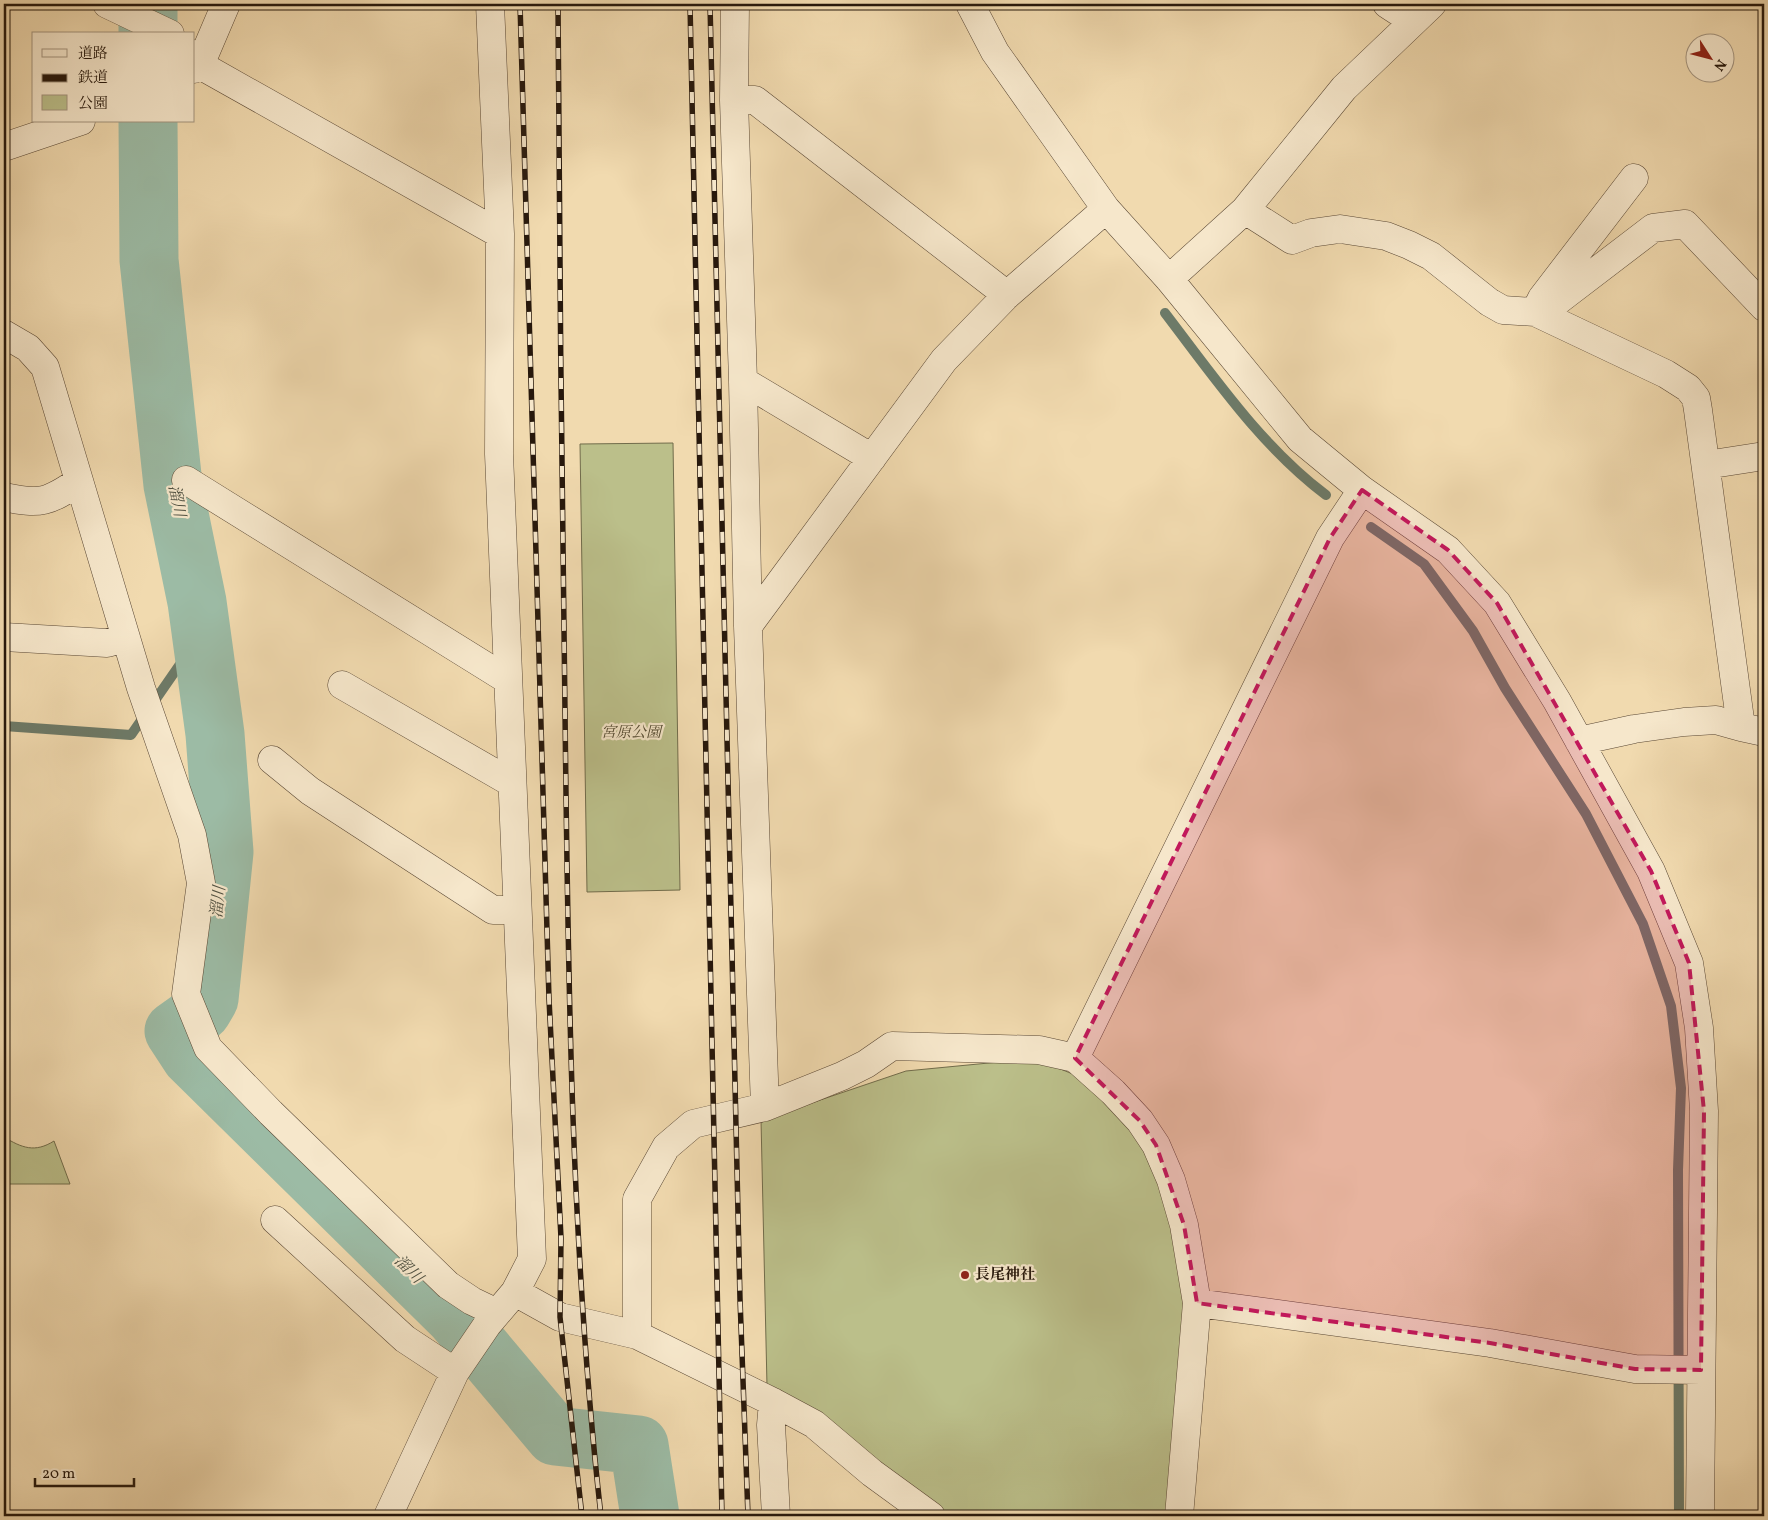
<svg xmlns="http://www.w3.org/2000/svg" width="1768" height="1520" font-family="Vollkorn,'Noto Serif JP',serif">
<style>
.green{fill:#bbbf8a;stroke:#716c4b}
.lines{fill:none;stroke-linecap:round;stroke-linejoin:round}
.stream{stroke:#6d7a68;stroke-width:10}
.river{stroke:#9cbba5;stroke-width:59}
.minor-casing{stroke:#5a4835;stroke-width:29}
.minor{stroke:#f6e7cb;stroke-width:28}
.rail-casing{stroke:#27180c;stroke-width:5.5}
.rail{stroke:#f6e7cb;stroke-width:4;stroke-dasharray:11;stroke-linecap:butt}
.marked{fill:#c2185b;fill-opacity:0.2;stroke:#c2185b;stroke-width:4;stroke-dasharray:10 6;stroke-linejoin:round}
.poi-dot{fill:#8f2418;stroke:#f6e7cb;stroke-width:2}
.labels{text-anchor:middle;dominant-baseline:central;stroke-width:4.5;stroke-linejoin:round;paint-order:stroke}
.park-label{font-size:15px;font-style:italic;fill:#534a32;stroke:#f6e7cb}
.poi-label{font-size:15px;font-weight:bold;fill:#27180c;stroke:#f6e7cb;text-anchor:start}
.water-label{font-size:16px;font-style:italic;fill:#505142;stroke:#f6e7cb}
</style>
<rect width="100%" height="100%" fill="#f1daaf"/>
<filter id="stains"><feTurbulence type="fractalNoise" baseFrequency=".004" numOctaves="4"/><feColorMatrix values="0 0 0 0 .2 0 0 0 0 .09 0 0 0 0 .02 0 0 0 .5 -.17"/></filter>
<radialGradient id="worn" r=".72"><stop offset=".6" stop-color="#630" stop-opacity="0"/><stop offset="1" stop-color="#630" stop-opacity=".3"/></radialGradient>
<path class="green" d="M673 443 680 890 587 892 580 444Z
M1041 1061 1080 1077 1116 1106 1162 1178 1187 1304 1168 1516H946L828 1420 767 1386 761 1120 906 1071 999 1062Z
M4 1137C22 1148 35 1153 54 1141L70 1184H4Z"/>
<g class="lines">
<path class="stream" d="M1165 313C1214 377 1261 446 1326 495
M1371 527 1424 564 1473 631 1505 688 1586 814 1643 924 1671 1006 1681 1088 1678 1170 1679 1516
M4 726 131 735 201 634"/>
<path class="river" d="M148 4V34
M148 121 149 260 173 485 197 602 215 734 224 852 209 999 202 1011 174 1031 191 1057 455 1317 555 1436 639 1445 650 1516"/>
<defs>
<path id="minor" d="M107 4 170 34
M490 4 500 234
M735 4 734 100 743 381 748 626 765 1107
M970 4 995 52 1106 209 1169 279 1300 439 1362 490 1448 550 1497 603 1557 701 1651 871 1689 963 1699 1028 1704 1111 1700 1516
M1387 4 1413 21
M194 54 200 65 500 234 499 454 532 1259 515 1292 487 1325 455 1372 388 1516
M194 69 200 65 226 4
M734 100H755L1007 295
M4 147 81 121
M1634 178 1542 298 1535 312 1560 299 1653 228 1685 224 1764 307
M1245 210 1292 240 1311 233 1340 229 1386 236 1409 245 1431 256 1489 302 1503 310 1535 312 1666 374 1688 388 1696 398 1698 410 1741 727 1764 732
M1169 279 1245 210 1344 88 1432 4
M4 334 28 348 45 367 141 688 192 835 201 883 186 994 208 1048 271 1113 448 1285 472 1301 497 1313
M743 381 872 458
M1706 465 1764 456
M186 480 508 680
M4 497C41 505 49 502 79 481
M748 626 944 360 1007 295 1106 209
M4 637 107 643 126 638
M342 685 512 783
M1579 741 1634 729 1684 722 1716 720 1741 727
M272 760 310 791 493 910H516
M1075 1058 1330 538 1362 490
M275 1220 405 1339 455 1372
M515 1292 560 1317 637 1335 773 1402 814 1424 872 1473 931 1516
M1197 1303 1490 1343 1635 1369 1701 1370
M637 1335V1199L666 1147 693 1124 765 1107 842 1076 866 1064 892 1046 1039 1050 1075 1058 1113 1092 1140 1121 1156 1145 1171 1180 1184 1225 1197 1303 1179 1516
M773 1402 771 1425 776 1516"/>
</defs>
<use href="#minor" class="minor-casing"/>
<use href="#minor" class="minor"/>
<defs>
<path id="rail" d="M520 4 549 999 561 1238 560 1317 582 1516
M558 4C559 240 562 475 565 711 568 980 571 1249 601 1516
M690 4 722 1516
M710 4 740 1299 748 1516"/>
</defs>
<use href="#rail" class="rail-casing"/>
<use href="#rail" class="rail"/>
</g>
<path class="marked" d="M1362 490 1448 550 1497 603 1651 871 1689 963 1704 1111 1701 1370 1635 1369 1490 1343 1197 1303 1184 1225 1156 1145 1140 1121 1075 1058 1330 538Z"/>
<circle class="poi-dot" cx="965" cy="1275" r="5"/>
<g class="labels">
<g class="park-label">
<text x="631" y="733">宮原公園</text>
</g>
<g class="poi-label">
<text x="975" y="1275">長尾神社</text>
</g>
<g class="water-label">
<text transform="translate(176 501) rotate(79)">溜川</text>
<text transform="translate(219 902) rotate(-84)">溜川</text>
<text transform="translate(408 1270) rotate(45)">溜川</text>
</g>
</g>
<rect width="1768" height="1520" fill="none" stroke="#f1daaf" stroke-width="20"/>
<rect x="5" y="5" width="1758" height="1510" fill="none" stroke="#27180c" stroke-width="2.5"/>
<rect x="10" y="10" width="1748" height="1500" fill="none" stroke="#27180c"/>
<rect x="32" y="32" width="162" height="90" fill="#f6e7cb" stroke="#a3947f"/>
<rect x="42" y="49" width="25" height="8" fill="#f6e7cb" stroke="#a3947f"/>
<text x="78" y="58" font-size="15" fill="#27180c">道路</text>
<rect x="42" y="74" width="25" height="8" fill="#27180c" stroke="#a3947f"/>
<text x="78" y="82" font-size="15" fill="#27180c">鉄道</text>
<rect x="42" y="95" width="25" height="15" fill="#bbbf8a" stroke="#a3947f"/>
<text x="78" y="108" font-size="15" fill="#27180c">公園</text>
<g transform="translate(1710 58) rotate(126)"><circle r="24" fill="#f6e7cb" stroke="#a3947f"/>
<path d="M0-4L9 19L0 12L-9 19Z" fill="#8f2418"/>
<text y="-8" font-size="14" font-weight="bold" text-anchor="middle" fill="#27180c">N</text>
</g>
<path d="M35 1478v8h99v-8" fill="none" stroke="#27180c" stroke-width="2.5"/>
<text x="42" y="1478" font-size="15" fill="#27180c" stroke="#f6e7cb" stroke-width="4" paint-order="stroke">20 m</text>
<rect width="100%" height="100%" filter="url(#stains)"/>
<rect width="100%" height="100%" fill="url(#worn)"/>
</svg>
